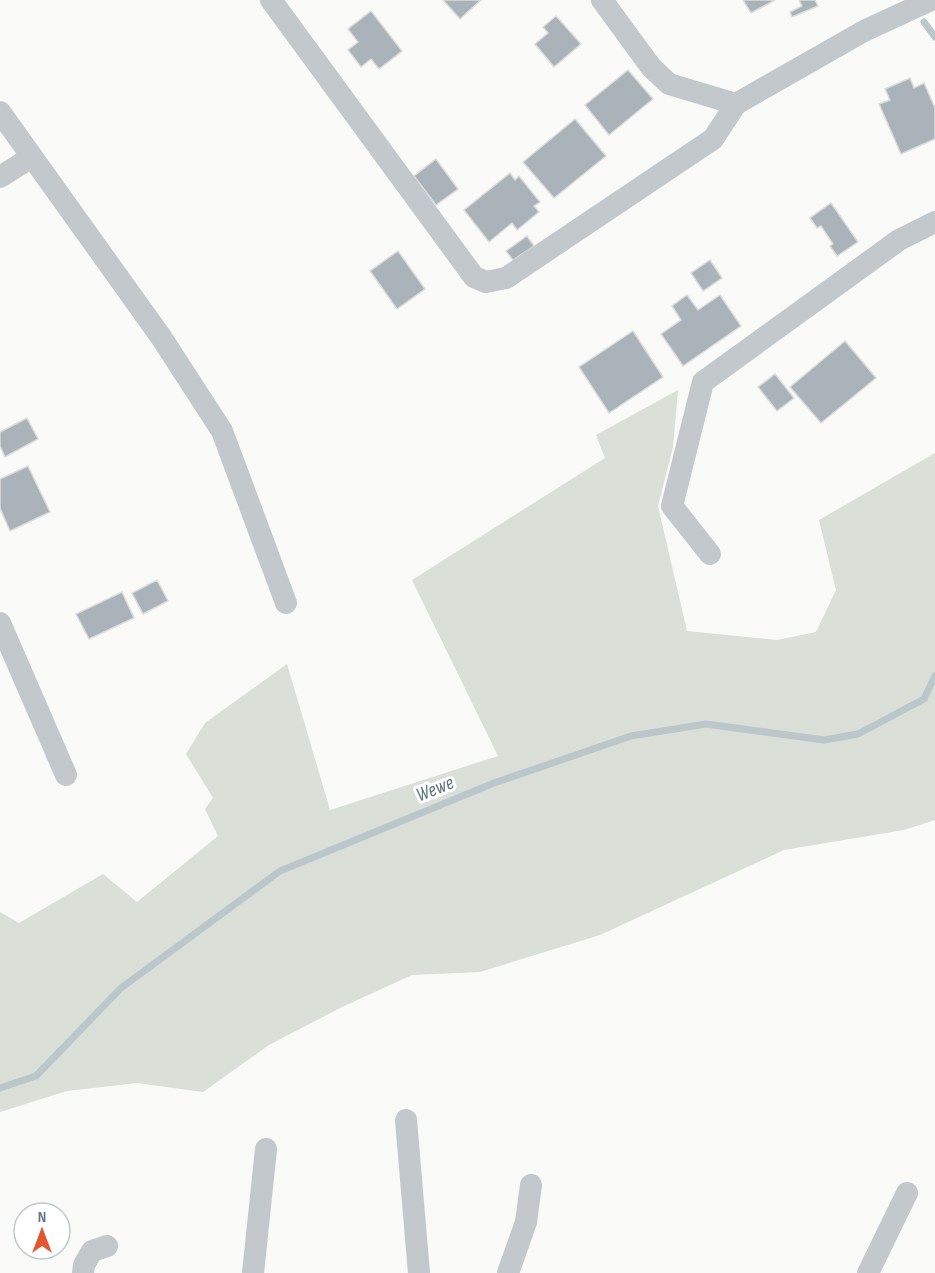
<svg xmlns="http://www.w3.org/2000/svg" width="935" height="1273" font-family="'Sofia Sans Condensed',sans-serif">
<style>
.green{fill:#dadfd7}
.lines{fill:none;stroke-linecap:round;stroke-linejoin:round}
.stream{stroke:#bbc7cb;stroke-width:7}
.building{fill:#aab3b9;stroke:#dcdcda;stroke-width:1.5}
.minor{stroke:#c3c8cc;stroke-width:22}
.labels{text-anchor:middle;dominant-baseline:central;stroke-width:6;stroke-linejoin:round;paint-order:stroke}
.water-label{font-size:20px;font-style:italic;fill:#60757c;stroke:#fff}
</style>
<rect width="100%" height="100%" fill="#fafaf8"/>
<path class="green" d="M678 390 673 447 658 506 687 631 777 640 816 632 836 590 819 520 935 453V820L904 830 784 850 600 935 480 972 412 975 342 1007 269 1045 203 1092 137 1083 67 1091 0 1112V912L19 923 103 874 137 902 218 836 205 809 213 798 186 754 205 723 287 664 330 810 498 756 412 580 605 458 596 435Z"/>
<g class="lines">
<path class="stream" d="M924 22 935 37
M0 1088 36 1076 121 988 280 871 494 783 631 736 706 724 824 740 858 734 924 699 935 676"/>
</g>
<path class="building" d="M443 0H481L460 19Z
M743 0H775L751 13Z
M799 0H815L818 6 792 17 790 12 802 6Z
M371 11 402 51 379 69 371 59 361 67 348 50 358 42 348 29Z
M556 16 581 44 554 67 535 44 548 33 543 27Z
M628 70 653 99 609 135 585 105Z
M910 78 914 88 924 83 935 108V139L901 154 879 104 890 100 885 89Z
M575 119 606 156 554 198 523 162Z
M436 159 458 189 436 205 414 176Z
M510 173 515 180 519 176 540 202 534 206 539 212 517 230 512 223 489 242 464 210Z
M831 203 858 242 837 256 830 246 833 244 821 226 817 228 810 218Z
M527 236 534 246 513 260 506 251Z
M398 251 425 289 397 309 370 271Z
M710 260 722 278 703 291 691 273Z
M687 295 698 310 720 295 741 326 683 366 661 334 681 320 672 306Z
M633 331 663 377 609 413 579 367Z
M845 341 876 378 821 423 790 387Z
M775 374 794 398 777 411 758 387Z
M27 418 38 439 5 457 0 446V432Z
M28 466 50 512 10 531 0 508V479Z
M157 580 168 601 143 614 132 593Z
M122 592 134 618 89 639 76 614Z"/>
<g class="lines">
<path class="minor" d="M271 0 474 277 486 282 506 278 713 139 736 104 864 31 931 0
M602 0 651 67 669 84 736 104
M0 112 161 337 222 431 286 603
M0 177 32 157
M710 554 672 506 703 382 899 240 935 222
M0 623 66 775
M406 1120 419 1273
M83 1273 84 1265 92 1251 107 1246
M253 1273 266 1149
M508 1273 526 1222 531 1185
M868 1273 907 1193"/>
</g>
<g class="labels">
<g class="water-label">
<text transform="translate(435 789) rotate(-22)">Wewe</text>
</g>
</g>
<g transform="translate(42 1231)"><circle r="28" fill="#ffffff" stroke="#c1c8cd" stroke-width="1.5"/>
<path d="M0-4.5L10 22L0 15L-10 22Z" fill="#e4572e"/>
<text y="-9" font-size="16" font-weight="bold" text-anchor="middle" fill="#657683">N</text>
</g>
</svg>
